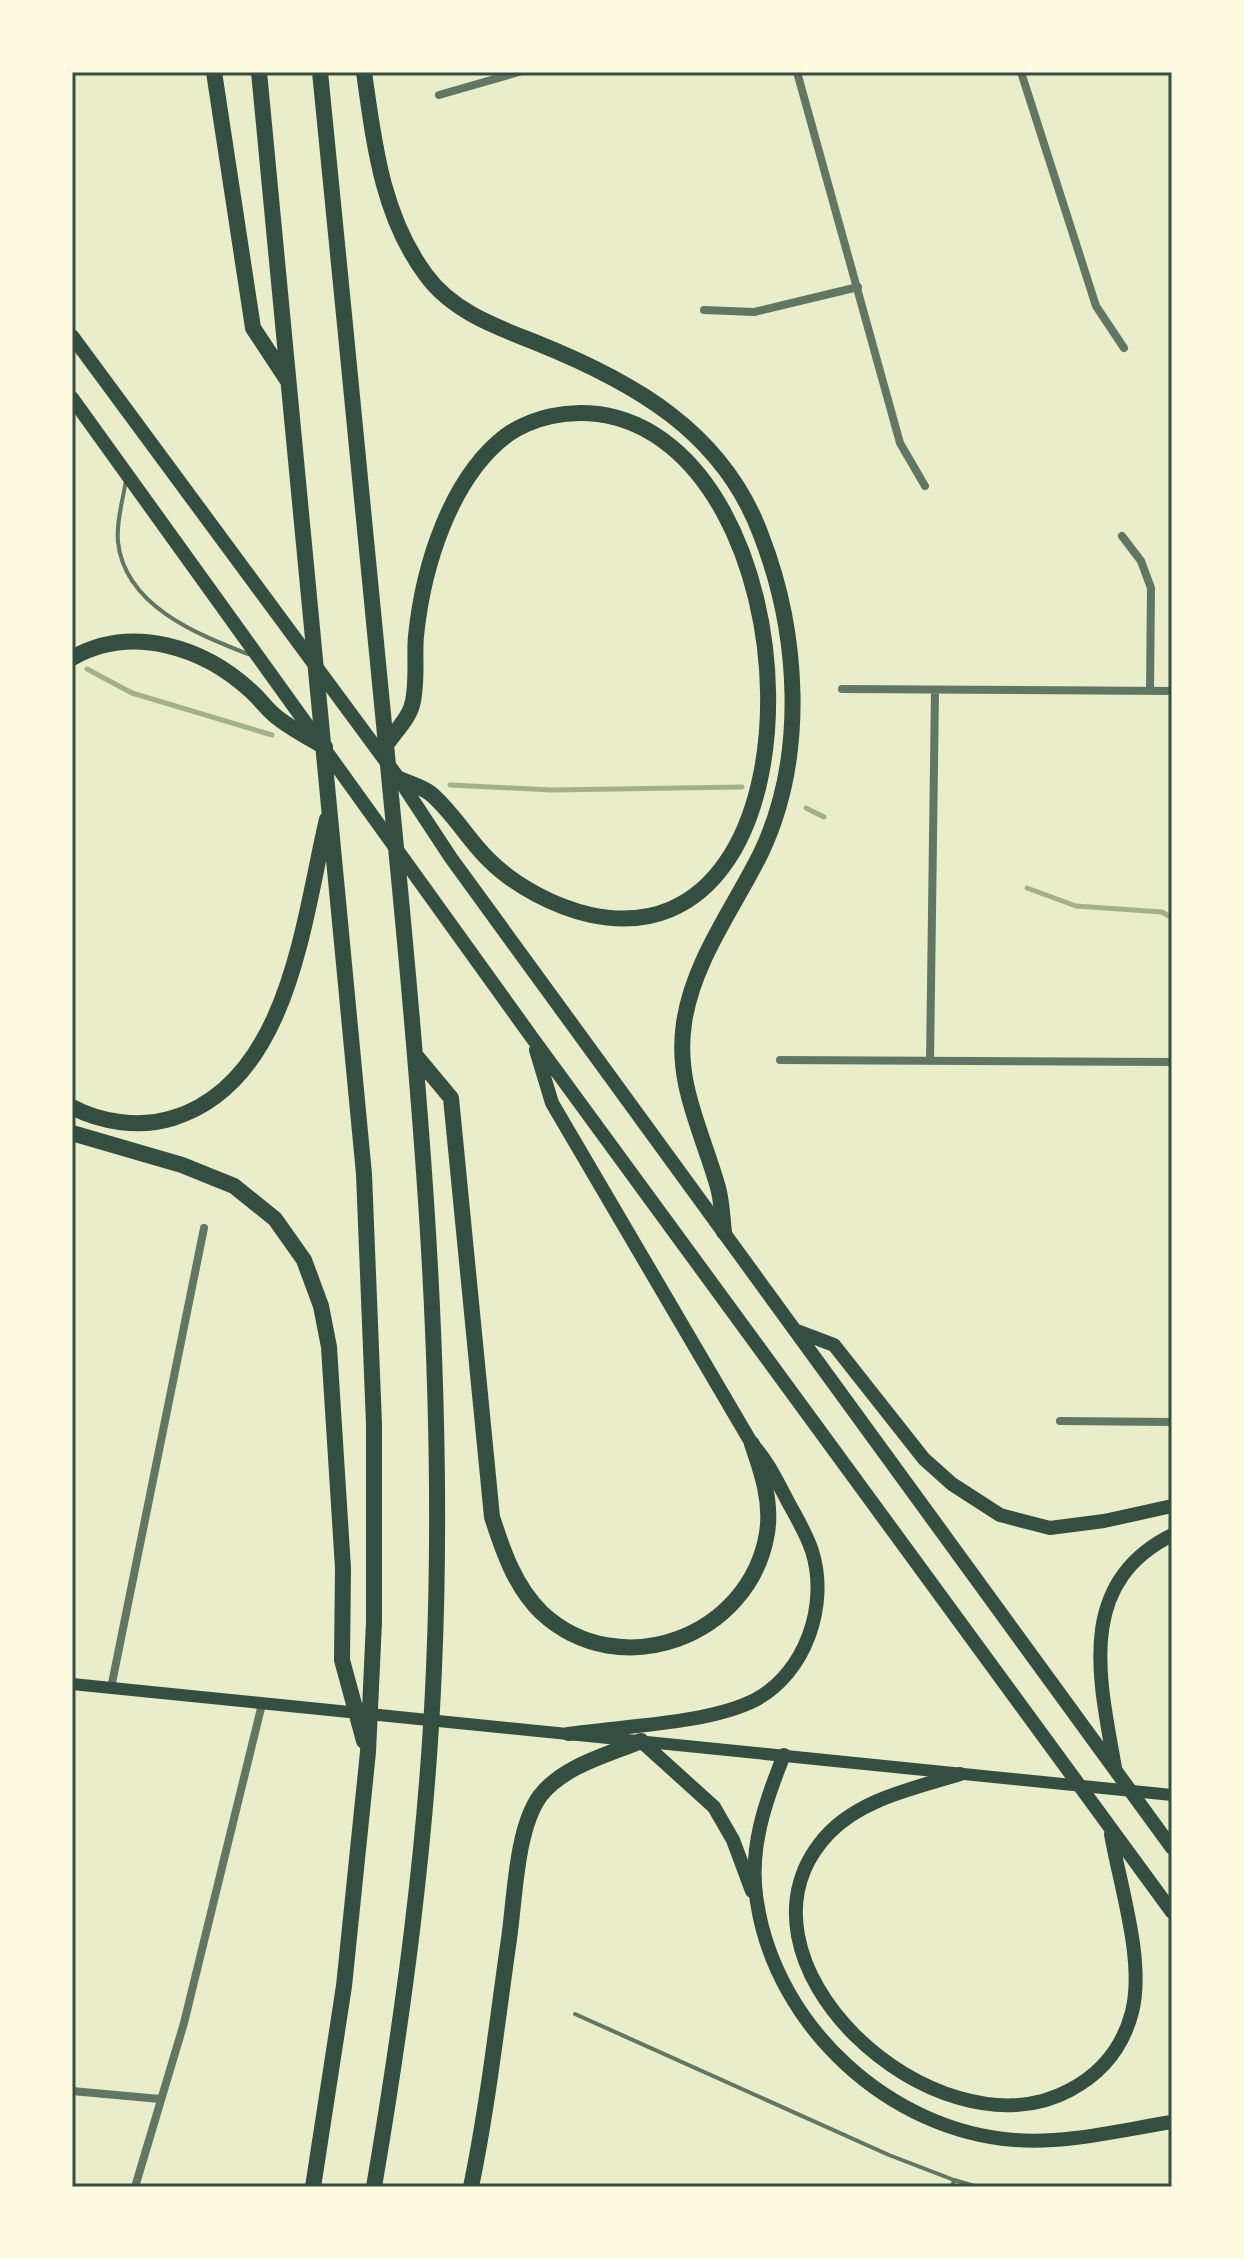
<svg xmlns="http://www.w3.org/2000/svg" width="1244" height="2259" font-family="'Asap Condensed',sans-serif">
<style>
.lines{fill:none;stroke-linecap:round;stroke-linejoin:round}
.stream{stroke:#a3b18a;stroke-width:5}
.service{stroke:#617663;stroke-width:4}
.minor{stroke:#617663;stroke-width:8}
.secondary{stroke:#344e41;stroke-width:12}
.trunk{stroke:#344e41;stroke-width:14}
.motorway{stroke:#344e41;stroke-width:16}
.neatline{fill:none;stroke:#344e41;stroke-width:3}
</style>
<rect width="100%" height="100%" fill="#e9edc9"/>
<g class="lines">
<path class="stream" d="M87 669 132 693 272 735
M450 785 551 790 742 787
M806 808 824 817
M1027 888 1076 906 1162 912 1172 918"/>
<path class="service" d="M126 480C123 500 116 522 118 542 125 606 197 634 248 654
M575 2014 889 2155 954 2180
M952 2187 954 2180 978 2187"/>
<path class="minor" d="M797 72 900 443 925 486
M1021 72 1096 306 1124 348
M439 95 519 72
M704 310 754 312 858 287
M1122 536 1141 561 1151 588 1150 691
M842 689 1172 691
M780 1060 1172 1062
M930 1061 935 690
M1060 1421 1172 1422
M111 1688 204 1228
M72 2091 160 2099
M135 2187 184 2023 262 1704"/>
<path class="secondary" d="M72 1684 1172 1795"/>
<path class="trunk" d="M72 336 399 779 451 858 1172 1848
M72 398 533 1039 1172 1912
M536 1050 552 1103 752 1444C766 1459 775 1477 785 1496 794 1514 806 1532 812 1551 829 1604 806 1673 755 1700 708 1724 622 1726 568 1734
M797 1331 834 1345 924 1459 952 1484 1000 1515 1050 1528 1104 1521 1172 1506
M641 1741 714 1807 733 1840 752 1891
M784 1755C765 1802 748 1850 757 1902 776 2027 890 2131 1015 2140 1067 2144 1121 2130 1172 2122
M1115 1768C1100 1681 1074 1584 1172 1535
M960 1774C916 1788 863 1798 829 1833 711 1957 936 2163 1070 2090 1102 2073 1123 2047 1132 2012 1145 1961 1120 1886 1111 1834"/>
<path class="motorway" d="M214 72 253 328 288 381
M259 72 364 1174 374 1424V1622L368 1752 344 1986 313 2187
M320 72C345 327 371 582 395 837 422 1113 446 1390 434 1668 427 1841 403 2016 374 2187
M364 72C374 143 382 216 426 275 453 312 497 327 537 343 634 382 723 432 761 535 799 633 807 756 761 853 734 908 693 961 684 1023 675 1082 701 1129 717 1184 722 1199 722 1216 724 1232
M72 658C132 624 204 647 252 692 261 700 268 711 278 718 292 729 309 738 325 747
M386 745C394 733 409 718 412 705 418 684 414 657 416 636 423 567 450 478 507 435 533 417 567 410 598 414 816 443 836 966 591 915 555 907 515 886 489 860 468 840 453 812 430 793 422 787 409 783 399 779
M416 1056 451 1098 492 1517C503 1551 515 1587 542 1613 620 1685 750 1637 767 1533 772 1502 762 1473 752 1444
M72 1107C102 1123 140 1128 173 1118 289 1082 303 921 327 819
M72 1133 182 1165 234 1186 275 1219 304 1260 321 1306 329 1347 343 1568 342 1660 364 1741
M471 2187C488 2105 497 2022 509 1939 515 1898 516 1829 540 1796 563 1766 607 1755 641 1741"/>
</g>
<rect width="1244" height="2259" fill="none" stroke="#fefae0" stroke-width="148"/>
<rect x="74" y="74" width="1096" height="2111" class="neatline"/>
</svg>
